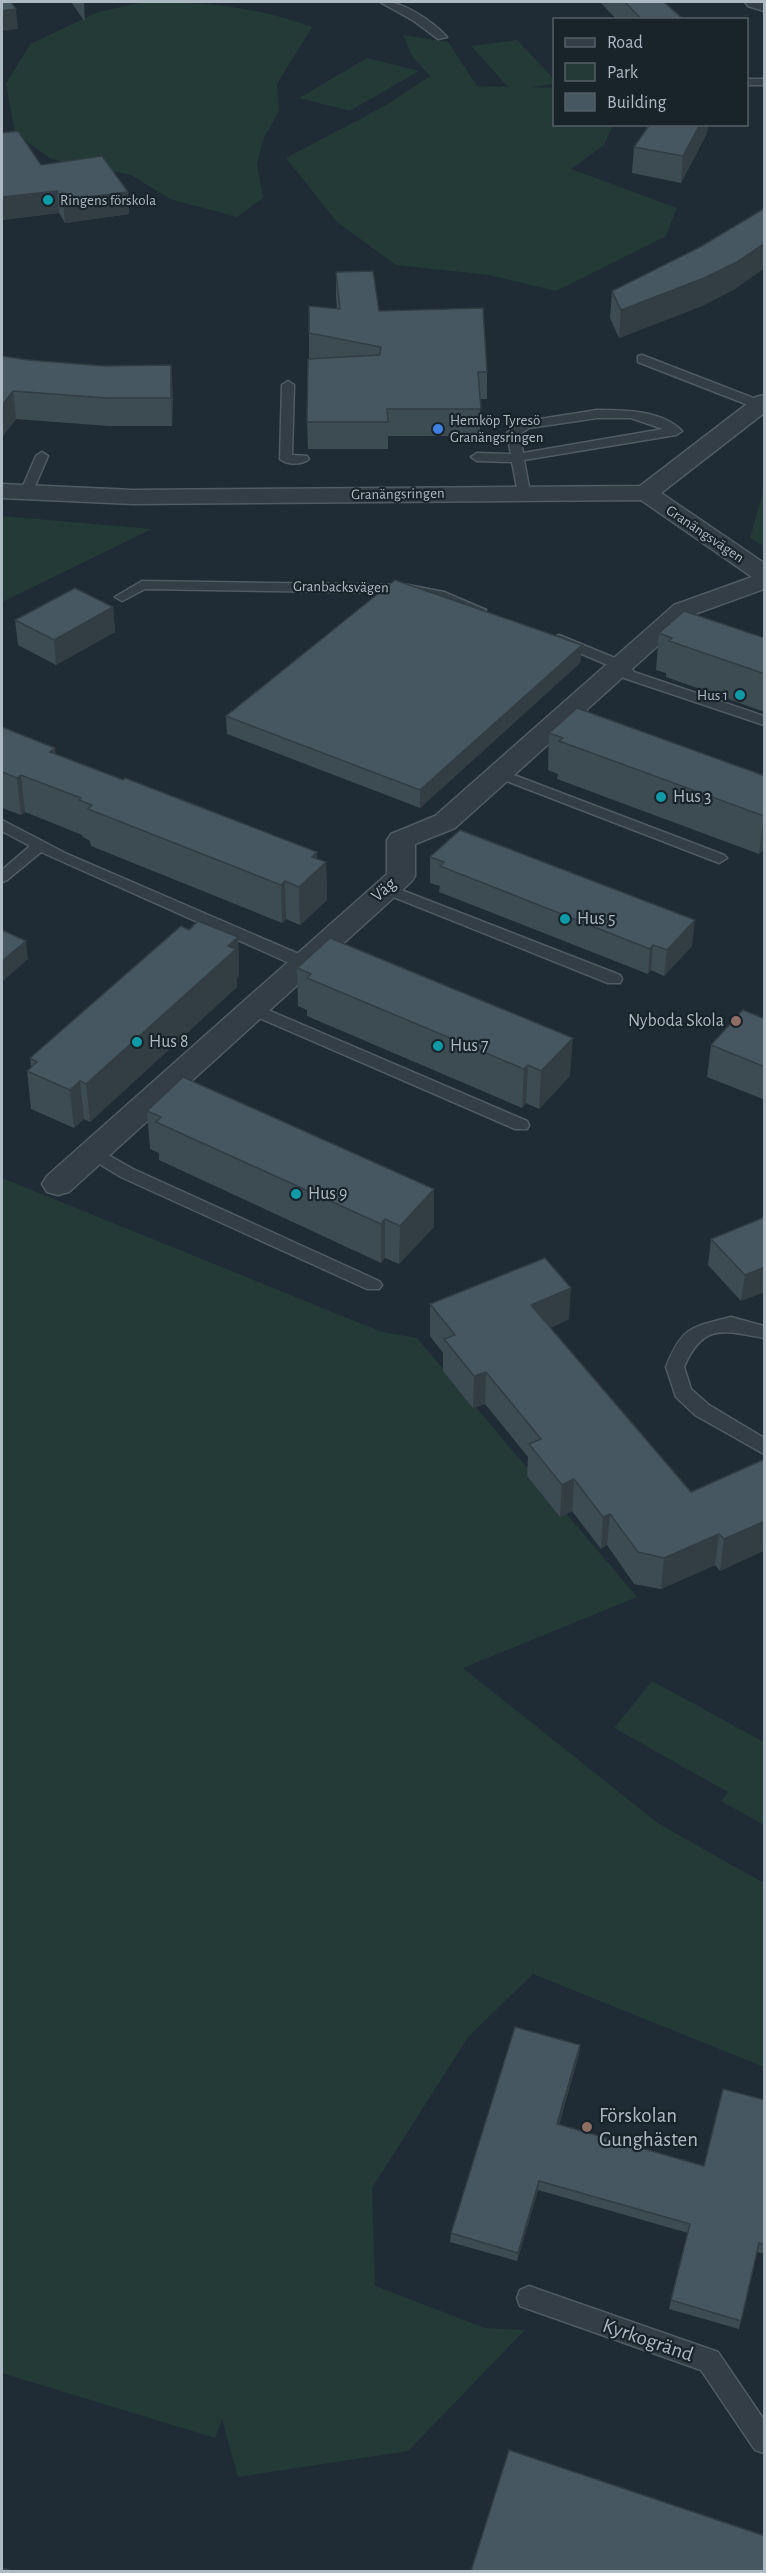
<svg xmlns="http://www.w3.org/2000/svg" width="766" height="2573" font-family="'Alegreya Sans',sans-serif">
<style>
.green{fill:#243a37}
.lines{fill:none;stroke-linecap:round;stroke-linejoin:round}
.service-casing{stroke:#505c64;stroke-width:3}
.minor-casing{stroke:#505c64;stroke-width:3}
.service{fill:#333e46;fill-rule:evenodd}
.minor{fill:#333e46;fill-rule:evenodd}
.wall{fill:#3d4b53}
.shaded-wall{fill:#323d44}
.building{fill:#475761;stroke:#323d44;stroke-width:1.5}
.culture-dot{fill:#0f9aa8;stroke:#18232a;stroke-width:2}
.shop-dot{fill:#3f7fe0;stroke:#18232a;stroke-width:2}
.education-dot{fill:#8d6e63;stroke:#18232a;stroke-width:2}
.labels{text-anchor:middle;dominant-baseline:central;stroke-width:4.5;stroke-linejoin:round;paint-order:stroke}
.far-poi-label{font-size:15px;fill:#adb9c3;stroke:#18232a;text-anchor:start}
.far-street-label{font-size:15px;fill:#adb9c3;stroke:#18232a}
.poi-label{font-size:18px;fill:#adb9c3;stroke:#18232a;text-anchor:start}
.street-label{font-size:18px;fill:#adb9c3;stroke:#18232a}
.near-poi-label{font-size:21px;fill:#adb9c3;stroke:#18232a;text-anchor:start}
.near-street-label{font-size:21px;fill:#adb9c3;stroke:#18232a}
</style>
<rect width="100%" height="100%" fill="#1f2c35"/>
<path class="green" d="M144 2C205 2 254 6 312 27L277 84 279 111 263 140 257 164 263 198 237 217 170 199 131 175 51 159 15 133 6 84 30 44 98 12Z
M403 35 448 42 477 86 508 87 471 46 517 40 554 79V84L531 87 554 88V124L613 125 604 145 571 169 677 208 666 236 556 291 489 275 396 265 337 222 286 158 388 104 430 76 413 57Z
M367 58 419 71 350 111 299 98Z
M764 489V546L750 538Z
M2 516 152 529 2 602Z
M2 1178 382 1332 417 1338 637 1597 463 1668 659 1824 764 1883V2067L533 1974 468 2037 372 2188 375 2286 485 2328 525 2330 408 2451 238 2477 222 2419 215 2438 2 2373Z
M652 1681 764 1742V1825L721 1801 728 1792 614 1728Z"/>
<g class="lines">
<defs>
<path id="service" d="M380 2C402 0 432 21 447 37L438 39 414 21Z
M746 79H764V85H746Z
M642 355 764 402V407L756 408 638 362V356Z
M288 381 294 385 292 455 307 456 309 459C303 465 286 465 280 459L282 385Z
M597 410C624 410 662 410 682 431L676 435 524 460 530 493 524 497 518 493 512 462 477 461 471 457 477 453 511 454 507 433 521 422ZM597 418H631L663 429 523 453 520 434 529 428Z
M42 452 48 456 32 493 31 496H21L20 493 36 456Z
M142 581 408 585 444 592 486 610 479 614 436 598 408 593 145 589 122 601 115 597Z
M559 635 627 663 634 672 764 716V725L624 678 617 669 554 642 552 639Z
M501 770 724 855 727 858 719 863 714 861 496 777 494 774 496 771Z
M2 820 67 854 308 958 310 962 302 967 296 966 41 852 7 880 2 882V870L30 846 2 831Z
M386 884 620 975 622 979 620 983H608L381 892 378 889Z
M254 1004 527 1121 529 1125 527 1129H515L248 1013 246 1009 248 1005Z
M94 1147 133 1169 379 1281 382 1285 379 1289H367L121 1177 88 1157 85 1153 88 1149Z
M731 1317 764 1326V1338C725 1331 703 1322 684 1367L691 1389 709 1405 764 1438V1454L695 1415 676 1397 666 1367C682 1327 691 1327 731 1317Z
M529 2286 718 2352 764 2420V2453L755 2450 701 2370 520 2306 517 2298 520 2290Z"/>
<path id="minor" d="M745 2H764V11L748 6Z
M764 395V413L661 493 764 563V589L692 615 455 828 415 844V876L411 882 69 1192 58 1195 47 1192 42 1184 47 1176 387 874V840L391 834 435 816 674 605 752 577 641 500 133 504 2 498V484L133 490 640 486 756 397Z"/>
</defs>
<use href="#service" class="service-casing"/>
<use href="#minor" class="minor-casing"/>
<use href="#service" class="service"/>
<use href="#minor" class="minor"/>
</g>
<path class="wall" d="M71 2H84L85 22Z
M600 2H664L684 20H617Z
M2 133 41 165 128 192 129 214 65 223 59 213 2 220Z
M707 133 681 183 632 173 634 147Z
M336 272 379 311 487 372V399H480V436H388V449H308L307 422 309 359V333L337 309 336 298Z
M735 289 702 306 619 338 610 318 612 291Z
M2 356 173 393 172 426H108L16 419 2 437Z
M113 607 115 632 56 665 18 645 15 620Z
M659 633 765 638V712L666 677V673L656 670Z
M582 645 580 663 420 808 227 734 226 716Z
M2 727 56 754 317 852V859L326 862 327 900 300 925 286 919 282 923 91 846 90 841 83 837 82 835 25 812 21 815 2 808Z
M549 733 765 776V851L763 850 759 854 557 779 558 774 548 770Z
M430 857 692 946 664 976 651 970 648 974 439 892 440 886 430 883Z
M189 930 238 937 239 975 237 978V987L90 1122 84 1119 74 1128 31 1109 27 1071 31 1067 30 1058Z
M297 968 570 1076 539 1109 526 1103 522 1108 307 1016V1010L298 1006Z
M765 1019V1100L707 1077 711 1045Z
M147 1111 434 1189V1227L399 1264 385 1258 381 1263 159 1160V1153L150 1149Z
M765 1217 741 1301 708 1265 711 1239Z
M430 1304 569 1319 550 1328 691 1492 765 1459V1550L720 1571 715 1565 661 1589 634 1584 607 1545 601 1549 572 1511 560 1517 527 1476 528 1457 485 1404 473 1408 443 1371V1353L430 1336Z
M580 2045 579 2054 559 2125 704 2166 765 2100V2254L757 2252 739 2329 669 2309 688 2233 538 2190 517 2261 450 2242 451 2233Z"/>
<path class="shaded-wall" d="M16 9 18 29 2 31V11Z
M700 124H709L707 133 681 183 683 156Z
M57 191 59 213 2 220V197Z
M128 192 129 214 65 223 63 200Z
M765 243V268L735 289 702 306 619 338 621 310Z
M171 365 173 393 172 426 171 398Z
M13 391 16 419 2 437V405Z
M113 607 115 632 56 665 54 640Z
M582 645 580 663 420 808V790Z
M55 748 59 785 50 752Z
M21 775 25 812 21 815 17 778Z
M765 815V834L763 850 759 854 764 816Z
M317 852V870L326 862 327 900 300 925 299 887 312 857Z
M285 881 286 919 282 923 281 885Z
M695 920 692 946 664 976 667 950Z
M238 937 239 975 237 978V987L90 1122 86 1084Z
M26 941 28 959 2 982V961Z
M653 945 651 970 648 974 650 949Z
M573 1038 570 1076 539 1109 541 1071Z
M528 1065 526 1103 522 1108 524 1069Z
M80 1081 84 1119 74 1128 70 1090Z
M434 1189V1227L399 1264 400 1226Z
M385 1219V1258L381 1263V1224Z
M765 1267V1292L741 1301 745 1275Z
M571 1288 569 1319 529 1337 531 1305Z
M486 1372 485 1404 473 1408 474 1376Z
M574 1479 572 1511 560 1517 562 1485Z
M610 1514 607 1545 601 1549 603 1517Z
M765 1521V1550L720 1571 724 1539Z
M719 1534 715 1565 661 1589 664 1558Z
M580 2045 579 2054 556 2133 557 2124Z
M539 2181 538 2190 517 2261 518 2253Z"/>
<path class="building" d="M2 2H11L16 9 2 11Z
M625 2H664L684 20H642Z
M650 124H700L683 156 634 147Z
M18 131 41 165 102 156 128 192 63 200 57 191 2 197V133Z
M765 208V243L737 262 704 278 621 310 612 291 700 247Z
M373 271 379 311 483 308 487 372H478L481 409H387L388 422H307L308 359 380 355 381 347 309 333V306L340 309 336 272Z
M2 356 28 360 104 366 171 365V398H106L13 391 2 405Z
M395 580 582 645 420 790 226 716Z
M75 588 113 607 54 640 15 620Z
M684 611 765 638V674L669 641 672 638 659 633Z
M577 708 765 776V815L764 816 559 741 563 738 549 733Z
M2 727 55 748 50 752 123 780 125 778 317 852 312 857 326 862 299 887 285 881 281 885 88 809 92 805 79 800 81 798 21 775 17 778 2 772Z
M460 830 695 920 667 950 653 945 650 949 440 866 444 862 430 857Z
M198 921 238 937 228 946 236 949 86 1084 80 1081 70 1090 27 1071 37 1062 30 1058 181 926 189 930Z
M2 930 26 941 2 961Z
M330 938 573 1038 541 1071 528 1065 524 1069 307 978 311 974 297 968Z
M743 1010 765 1019V1067L711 1045Z
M183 1077 434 1189 400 1226 385 1219 381 1224 156 1122 161 1117 147 1111Z
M765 1217V1267L745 1275 711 1239Z
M545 1258 571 1288 531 1305 691 1492 765 1459V1521L724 1539 719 1534 664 1558 638 1552 610 1514 603 1517 574 1479 562 1485 529 1444 541 1439 486 1372 474 1376 444 1339 455 1335 430 1304Z
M515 2027 580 2045 557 2124 704 2166 723 2089 765 2100V2245L759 2243 741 2321 671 2300 690 2224 539 2181 518 2253 451 2233Z
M509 2450 765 2536V2571H471Z
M2 2568 12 2571H2Z"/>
<g class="culture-dot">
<circle cx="48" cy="200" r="6"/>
<circle cx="740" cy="695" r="6"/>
<circle cx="661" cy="797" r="6"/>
<circle cx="565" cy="919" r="6"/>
<circle cx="137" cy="1042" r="6"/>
<circle cx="438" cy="1046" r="6"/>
<circle cx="296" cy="1194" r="6"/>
</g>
<circle class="shop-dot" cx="438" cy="429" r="6"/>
<g class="education-dot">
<circle cx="736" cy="1021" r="6"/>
<circle cx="587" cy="2127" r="6"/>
</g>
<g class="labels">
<g class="far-poi-label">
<text x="60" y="200">Ringens förskola</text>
<text x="450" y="420">Hemköp Tyresö<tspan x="450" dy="17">Granängsringen</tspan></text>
<text x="728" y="695" text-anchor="end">Hus 1</text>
</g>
<g class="far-street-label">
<text transform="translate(398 494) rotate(-1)">Granängsringen</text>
<text transform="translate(705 534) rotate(34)">Granängsvägen</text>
<text transform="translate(341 587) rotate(1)">Granbacksvägen</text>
</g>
<g class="poi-label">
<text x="673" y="797">Hus 3</text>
<text x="577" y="919">Hus 5</text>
<text x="724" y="1021" text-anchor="end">Nyboda Skola</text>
<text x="149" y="1042">Hus 8</text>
<text x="450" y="1046">Hus 7</text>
<text x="308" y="1194">Hus 9</text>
</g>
<g class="street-label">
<text transform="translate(384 890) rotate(-41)">Väg</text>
</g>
<g class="near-poi-label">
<text x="599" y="2115">Förskolan<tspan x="599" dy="24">Gunghästen</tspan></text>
</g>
<g class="near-street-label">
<text transform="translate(648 2340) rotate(19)">Kyrkogränd</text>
</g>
</g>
<rect width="766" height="2573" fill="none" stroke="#adb9c3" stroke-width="6"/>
<rect x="553" y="18" width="195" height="108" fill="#18232a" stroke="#545f67" stroke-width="1.5"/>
<rect x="565" y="38" width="30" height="9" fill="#333e46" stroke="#545f67" stroke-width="1.5"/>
<text x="607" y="48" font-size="18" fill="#adb9c3">Road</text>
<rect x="565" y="63" width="30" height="18" fill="#243a37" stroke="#545f67" stroke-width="1.5"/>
<text x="607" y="78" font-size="18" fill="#adb9c3">Park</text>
<rect x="565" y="93" width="30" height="18" fill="#475761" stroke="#545f67" stroke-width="1.5"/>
<text x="607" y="108" font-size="18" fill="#adb9c3">Building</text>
</svg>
